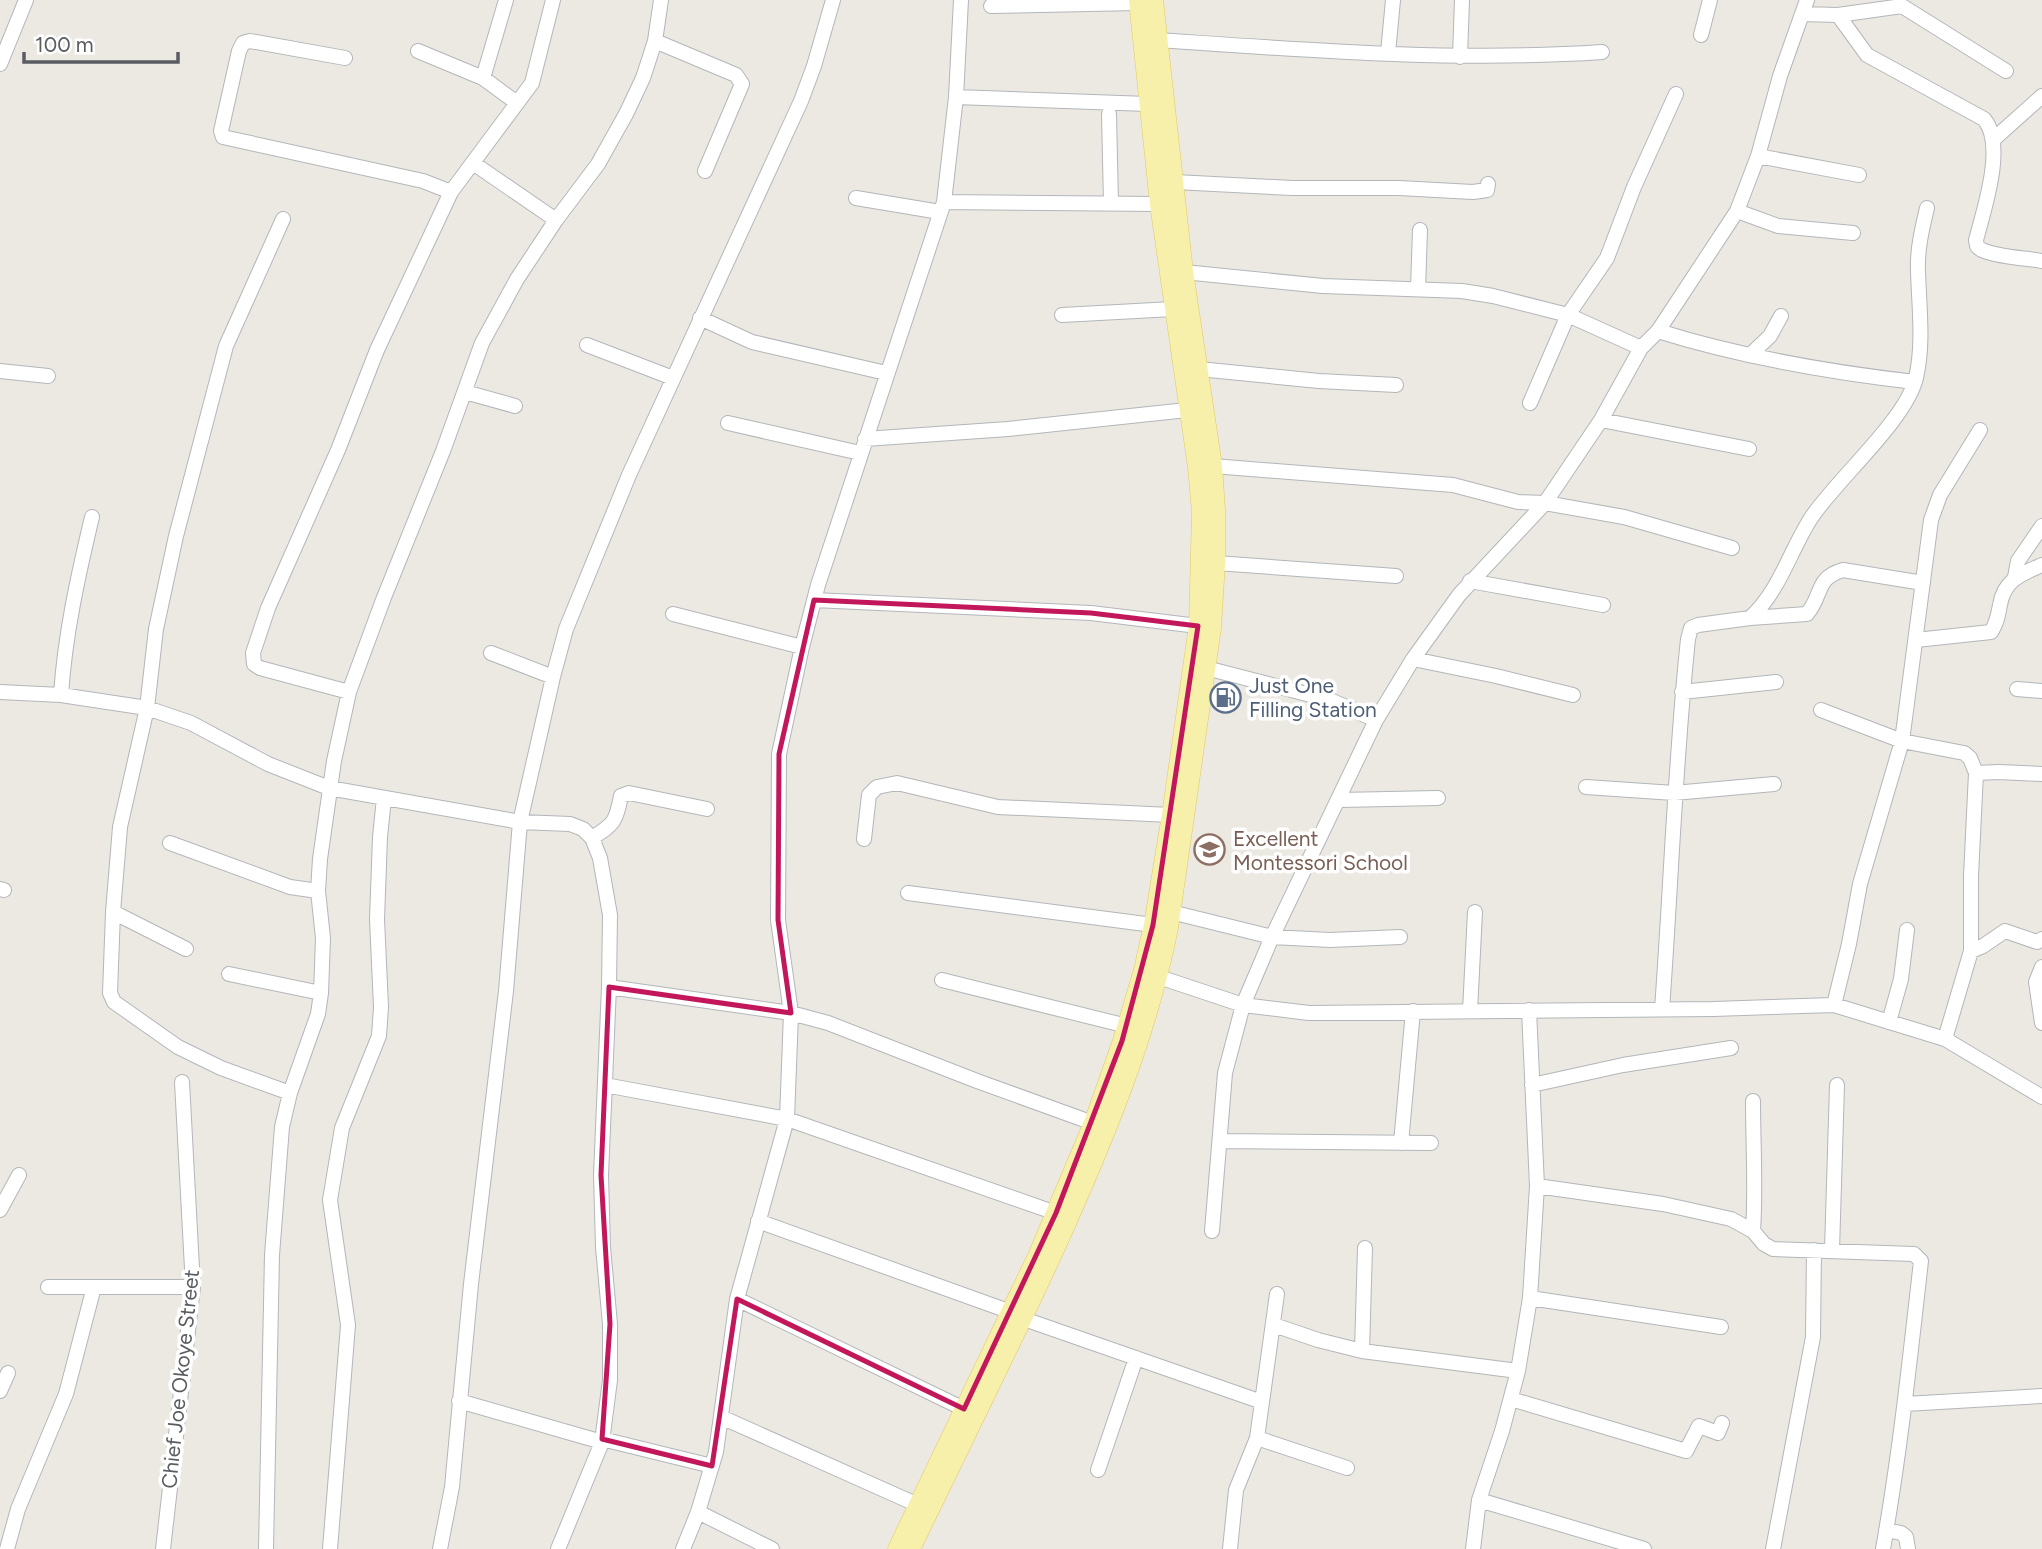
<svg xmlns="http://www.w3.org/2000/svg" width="2042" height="1549" font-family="Figtree,sans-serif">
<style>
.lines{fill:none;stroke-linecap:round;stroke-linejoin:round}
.minor-casing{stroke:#b3b6ba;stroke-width:16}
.major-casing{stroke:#e3c862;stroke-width:19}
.minor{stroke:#fff;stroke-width:14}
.major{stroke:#f7f0aa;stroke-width:18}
.marked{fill:none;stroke:#c2185b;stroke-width:5;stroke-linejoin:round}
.labels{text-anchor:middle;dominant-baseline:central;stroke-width:7;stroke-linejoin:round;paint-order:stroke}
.service-label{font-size:21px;fill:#4e5e75;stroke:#fff;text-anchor:start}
.education-label{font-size:21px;fill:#785e54;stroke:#fff;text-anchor:start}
.street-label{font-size:21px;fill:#595c60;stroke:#fff}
</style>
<rect width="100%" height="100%" fill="#ebe9e1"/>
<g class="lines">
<defs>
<path id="minor" d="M991 6 1138 3
M1802 14 1838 15 1902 6 2006 71
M1838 15 1867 55 1984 119C2006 145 1984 209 1976 240 1977 246 1976 247 1982 250 1996 257 2026 258 2042 261
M1701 35 1710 0
M1157 40C1306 50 1454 62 1602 52
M655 41 736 75 742 84 705 171
M418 51 483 78 517 103
M1388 53 1393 0
M1460 57 1462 0
M345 58 250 41 243 43 239 51 221 131 223 137 423 181 451 192
M0 64 26 0
M483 78 506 0
M956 97 1148 104
M1109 114 1111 204
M1994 139 2042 96
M1758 156 1859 175
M473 163 556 220
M1175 182 1292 188H1399L1473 192 1487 190 1488 184
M856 198 940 212
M944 202 1159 204
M1737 211 1778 226 1853 233
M283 219 226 346 176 536 156 629 147 708 120 827 113 912 110 993 114 1002 178 1047 221 1068 290 1093
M1184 272 1323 286 1462 291 1493 296 1568 315 1641 348
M1418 289 1420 230
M1062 315 1173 309
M700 318 752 342 886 373
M1658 331C1741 357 1828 372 1915 382
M587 345 673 378
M1750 355 1770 336 1781 316
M1199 369 1319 381 1396 385
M0 371 48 376
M465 392 515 406
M1530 403 1568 315 1607 258 1634 187 1676 94
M1601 420 1749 449
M728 423 860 453
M865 439 1008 429 1187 410
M1213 466 1453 485 1518 502 1545 503 1624 517 1732 548
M1216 563 1396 576
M2015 577 2018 561 2042 526
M1470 581 1603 605
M814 600 1091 613 1198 626
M673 614 802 647
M1750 618C1779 592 1790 551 1811 518 1837 479 1906 420 1916 378 1924 343 1919 307 1918 271 1917 250 1922 229 1927 208
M1916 640 1991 632C1997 623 1998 615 2000 605 2004 580 2021 574 2042 565
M491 653 553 677
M1413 659 1496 676 1573 695
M1206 668 1330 700 1376 720
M2017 689 2042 691
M0 692 61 695 147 708 191 723 268 764 329 788 520 822 570 824 583 829 592 838 600 858 610 915 609 987 601 1175 603 1247 610 1324V1380L602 1442 558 1549
M349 692 260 668 254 664 253 653 268 608 338 450 377 350 451 192 532 83 553 0
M1682 692 1776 682
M61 695C65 634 78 576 92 517
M1821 710 1902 741 1964 753 1970 758 1976 773 1971 876V951L1945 1039
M1976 773 1999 772 2042 774
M1586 787 1674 793 1774 784
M1339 800 1438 798
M592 838C614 824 616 822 621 796L629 793 707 809
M864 839 869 795 877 787 897 783 998 807 1171 815
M170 843 290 887 318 891
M0 889 4 890
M908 893 1153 925
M113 912 186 949
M1171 912 1272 937 1330 940 1400 937
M1971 951 1983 946 2005 931 2037 942 2042 939
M2042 967 2036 982 2042 1023
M229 974 321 993
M1159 977 1243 1005 1272 937 1376 720 1413 659 1459 595 1545 503 1601 420 1641 348 1658 331 1737 211 1758 156 1780 76 1807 0
M942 980 1127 1026
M609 987 791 1013 828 1023 977 1081 1093 1123
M1834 1005 1849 944 1860 884 1902 741 1931 520 1940 495 1980 430
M1662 1009C1671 886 1675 762 1688 639L1691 628 1698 625 1750 618 1807 614C1823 595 1815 578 1843 570L1923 583
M1470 1011 1475 912
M1889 1022 1901 979 1907 930
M605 1085 787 1119 1056 1213
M1532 1085 1623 1065 1731 1048
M1753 1101C1753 1144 1756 1188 1753 1231
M1221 1141 1431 1143
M1401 1143 1413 1011
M1537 1186 1663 1204 1731 1219 1753 1231 1764 1244 1773 1249 1914 1254 1921 1261C1910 1358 1900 1453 1883 1549
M0 1210 19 1175
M758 1221 1011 1312
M1212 1231 1225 1073 1243 1005 1309 1013 1713 1009 1834 1005 1945 1039 2042 1097
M1832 1250 1837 1085
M48 1287H193
M1530 1298 1721 1327
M737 1299 964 1409
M1024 1319 1262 1402
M1274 1325 1318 1340 1362 1351 1518 1371
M1362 1351 1365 1248
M0 1391 8 1373
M1511 1399 1686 1451 1699 1426 1718 1433 1722 1423
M459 1401 602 1442
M1905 1404 2042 1396
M721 1417 918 1505
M1257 1438 1347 1468
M602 1439 712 1466
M1098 1470 1136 1358
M1479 1500 1644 1549
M698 1512 772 1549
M1886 1530 1901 1533 1906 1537 1908 1549
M7 1549 18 1509 66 1394 94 1287
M163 1549 193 1287 182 1082
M266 1549 272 1255 282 1127 290 1093 318 1014 321 993 323 938 318 891 320 859 334 761 349 692 383 600 443 451 482 343 517 279 556 220 598 164 626 114 643 78 655 41 661 0
M330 1549 348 1325 330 1200 342 1128 379 1036 381 1007 377 919 380 837 384 798
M440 1549 452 1487 471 1284 506 991 520 822 553 677 566 629 629 475 801 101 814 66 833 0
M683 1549 698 1512 716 1452 737 1299 787 1119 791 1013 778 920 779 754 802 647 818 585 944 202 956 97 961 0
M1230 1549 1236 1490 1257 1438 1277 1294
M1473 1549 1479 1500 1502 1431 1518 1371 1530 1298 1537 1186 1529 1010
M1773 1549 1813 1337 1814 1250"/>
<path id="major" d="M897 1549 1037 1256 1093 1123 1122 1041 1143 970 1153 925 1171 815 1198 626 1201 512 1197 467 1159 204 1138 0
M911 1549C960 1447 1011 1346 1058 1243 1104 1141 1147 1038 1169 928L1212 628 1216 563V510L1213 466 1184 272 1154 0"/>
</defs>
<use href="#minor" class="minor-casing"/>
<use href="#major" class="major-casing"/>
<use href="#minor" class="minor"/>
<use href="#major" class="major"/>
</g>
<path class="marked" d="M814 600 1091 613 1198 626 1153 925 1122 1041 1056 1213 964 1409 737 1299 712 1466 602 1439 610 1324 601 1175 609 987 791 1013 778 920 779 754Z"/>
<defs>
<symbol id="fuel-ring" viewBox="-11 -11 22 22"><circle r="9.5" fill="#fff" stroke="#5c6f8a" stroke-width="1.5"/><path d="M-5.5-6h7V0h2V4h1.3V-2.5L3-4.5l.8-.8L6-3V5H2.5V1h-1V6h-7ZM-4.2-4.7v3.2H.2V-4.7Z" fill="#5c6f8a"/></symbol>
<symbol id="school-ring" viewBox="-11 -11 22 22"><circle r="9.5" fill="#fff" stroke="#8d6e63" stroke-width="1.5"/><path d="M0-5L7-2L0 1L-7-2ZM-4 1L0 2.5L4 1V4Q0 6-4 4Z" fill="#8d6e63"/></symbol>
</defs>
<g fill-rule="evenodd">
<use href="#fuel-ring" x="1208" y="680" width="35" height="35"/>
<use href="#school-ring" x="1192" y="832" width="35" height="35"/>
</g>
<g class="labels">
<g class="service-label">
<text x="1249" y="685">Just One<tspan x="1249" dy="24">Filling Station</tspan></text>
</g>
<g class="education-label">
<text x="1233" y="838">Excellent<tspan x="1233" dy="24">Montessori School</tspan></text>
</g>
<g class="street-label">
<text transform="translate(180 1379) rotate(-84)">Chief Joe Okoye Street</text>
</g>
</g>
<path d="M24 52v10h154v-10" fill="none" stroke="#595c60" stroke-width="3.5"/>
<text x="35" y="52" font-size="21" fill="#595c60" stroke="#ffffff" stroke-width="5" paint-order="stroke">100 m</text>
</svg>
